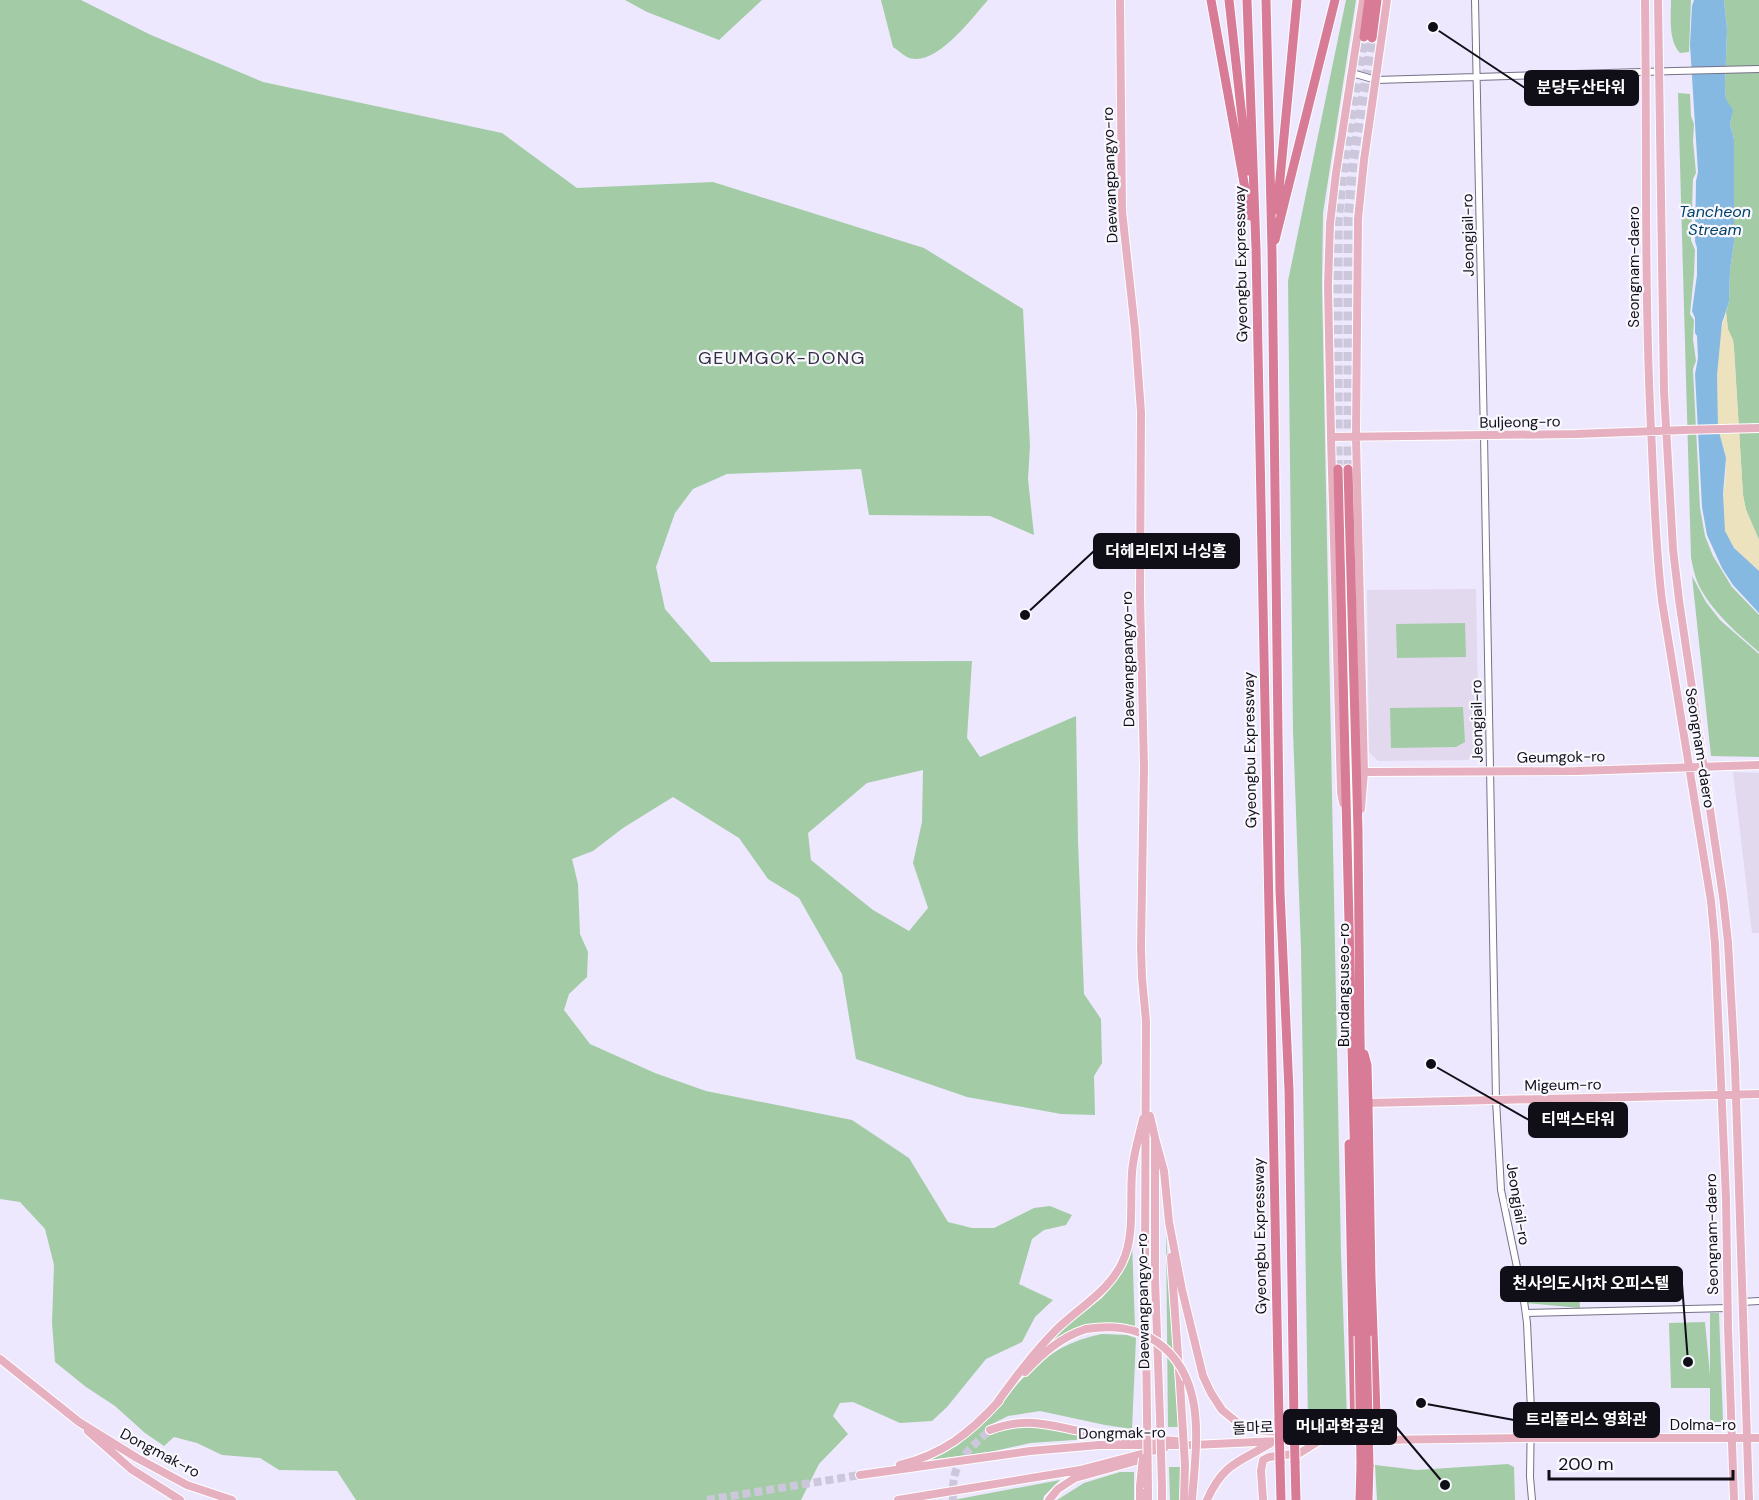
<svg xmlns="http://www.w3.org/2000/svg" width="1759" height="1500" font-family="'DM Sans','Noto Sans KR',sans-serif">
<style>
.education{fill:#e2d9ee}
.green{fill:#a3cca6;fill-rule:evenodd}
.sand{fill:#ece2bd}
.water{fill:#86b9e2}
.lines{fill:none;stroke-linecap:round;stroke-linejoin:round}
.major-tunnel{stroke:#ccc7db;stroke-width:8;stroke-dasharray:8 4;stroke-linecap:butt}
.highway-tunnel{stroke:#ccc7db;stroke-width:9;stroke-dasharray:9 4.5;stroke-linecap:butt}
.minor-casing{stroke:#767188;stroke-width:8}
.major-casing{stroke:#fff;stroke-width:10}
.highway-casing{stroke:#fff;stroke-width:11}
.minor{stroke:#fff;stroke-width:6}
.major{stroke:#e7b0c0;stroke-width:8}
.highway{stroke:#d77b96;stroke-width:9}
.minor-bridge-casing{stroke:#767188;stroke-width:8;stroke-linecap:butt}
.major-bridge-casing{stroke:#fff;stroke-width:10;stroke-linecap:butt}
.highway-bridge-casing{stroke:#fff;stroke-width:11;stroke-linecap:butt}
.minor-bridge{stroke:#fff;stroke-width:6}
.major-bridge{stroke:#e7b0c0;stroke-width:8}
.highway-bridge{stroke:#d77b96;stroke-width:9}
.labels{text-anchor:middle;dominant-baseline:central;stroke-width:4.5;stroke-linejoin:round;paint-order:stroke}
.street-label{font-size:15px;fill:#100e17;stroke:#f9f8fe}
.water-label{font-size:16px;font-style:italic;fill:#014269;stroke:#f9f8fe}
.quarter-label{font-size:18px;letter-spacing:1.5px;fill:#332e42;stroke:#f9f8fe}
.leader{fill:none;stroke:#100e17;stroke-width:2}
.callout-dot{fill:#100e17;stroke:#f9f8fe;stroke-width:2}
.callout{fill:#100e17;stroke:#100e17;stroke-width:2}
.callout-label{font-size:16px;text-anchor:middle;font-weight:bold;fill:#fff}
</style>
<rect width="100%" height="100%" fill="#ede8fe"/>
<path class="education" d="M1476 589 1479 749 1468 760 1378 761 1369 752 1367 590Z
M1733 772 1759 773V933H1752Z"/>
<path class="green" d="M0 0H81L151 35 263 82 502 133 577 188 713 182 924 248 1023 309 1030 446 1028 479 1034 535 990 516 869 515 861 469 727 474 693 489 675 513 656 567 665 609 711 662 972 661 967 738 980 757 1076 716 1078 841 1084 994 1101 1019 1102 1063 1094 1076 1095 1115 1061 1114 967 1097 856 1059 842 974 799 898 768 879 739 838 673 797 623 828 593 851 572 859 578 884 580 934 588 952 587 977 569 994 564 1010 590 1044 655 1073 706 1091 852 1120 909 1158 948 1222 972 1228H994L1034 1208 1050 1206 1072 1215 1066 1225 1044 1230 1032 1239 1019 1284 1053 1300 1035 1317 1022 1342 986 1359 947 1407 932 1421 900 1423 853 1402 840 1403 833 1416 848 1434 819 1464 801 1500H356L337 1471 279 1470 260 1458 222 1455 197 1443 174 1437 164 1446 145 1433 115 1406 86 1387 55 1362 52 1323 54 1265 45 1229 20 1202 0 1199ZM923 770 922 822 913 863 928 908 909 931 873 910 811 860 808 833 867 783Z
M625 0H762L719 40 647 12Z
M881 0H988C972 18 936 67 909 58 904 56 898 50 893 47Z
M1346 0H1356L1323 213 1322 285 1341 1253 1347 1418 1345 1422 1339 1425 1308 1426 1301 949 1293 731 1288 281Z
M1671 0H1691L1689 52 1680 53C1668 40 1671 17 1671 0Z
M1724 0H1759V540L1746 510 1743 495 1734 349 1733 340 1728 330 1726 312 1729 302 1730 271 1734 242V139L1730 124 1732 114 1726 99 1725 87 1727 29Z
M1678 93 1690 94 1691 116 1694 124 1693 141 1696 173 1693 179 1691 240 1695 250 1694 274 1690 314 1694 320 1693 339 1696 361 1693 369 1700 508 1705 536 1713 556 1732 587 1759 615V652C1739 635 1717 616 1703 593 1696 582 1693 569 1691 557Z
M1692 576 1706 602 1720 620 1759 654V757L1711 756Z
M1465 623 1466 657 1397 658 1396 624Z
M1463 707 1465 742 1456 747 1391 748 1390 708Z
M1166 1233 1179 1427H1168Z
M1132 1241 1135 1328C1102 1318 1075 1328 1047 1345L1061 1329 1102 1298 1122 1273Z
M1578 1270 1580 1308 1526 1303 1519 1272Z
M1710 1313H1719L1723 1422H1710V1388H1671L1669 1323 1705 1322 1710 1375Z
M1102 1334 1127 1335 1136 1338 1132 1429 1105 1425 1040 1411 1008 1416 990 1425 992 1432 1024 1424 1103 1438 1030 1443 990 1452 929 1460C942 1452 957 1445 969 1436 991 1418 1006 1395 1026 1375 1047 1353 1072 1340 1102 1334Z
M1508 1464 1514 1467 1515 1500H1377L1375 1465 1417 1470Z
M1169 1467H1181L1180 1500H1170Z
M1120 1472H1134V1500H1057L1084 1483Z
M1060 1480 1044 1496 1043 1500H953Z"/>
<path class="sand" d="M1726 312 1728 329 1733 340 1734 349 1743 495 1746 510 1759 540V571C1747 560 1732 549 1726 534 1718 510 1727 484 1726 461 1726 451 1720 440 1719 430 1713 398 1716 342 1726 312Z"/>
<path class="water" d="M1694 0H1724L1727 29 1725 87 1726 99 1733 110 1730 124 1734 139V242L1730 271 1729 302 1722 323 1717 375 1718 428 1726 458 1723 494 1725 531 1734 548 1759 571V613L1733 585 1722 568 1707 535 1702 507 1695 374 1698 358 1697 336 1695 333V318L1692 311 1697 275V248L1695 241 1696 181 1698 172 1690 45 1692 6Z"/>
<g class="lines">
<path class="major-tunnel" d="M707 1500 860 1475
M953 1500C951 1463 964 1454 990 1430"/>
<path class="highway-tunnel" d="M1338 469V221L1344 163 1364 37
M1348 469V219L1353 163 1372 38"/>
<defs>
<path id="minor" d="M1475 0 1484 436 1496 1100 1501 1190 1524 1301 1527 1323 1531 1410 1530 1477 1532 1500
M1352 73 1376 80 1675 71
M1742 1302 1759 1301
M1526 1313 1728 1308"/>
<path id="major" d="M1120 0 1122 211 1135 330 1141 412 1140 594 1144 767 1141 947 1142 978 1146 1021 1145 1257 1147 1417
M1645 0C1647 143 1644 286 1651 429 1654 486 1655 544 1662 601L1711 901 1715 944 1726 1198 1728 1328 1734 1500
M1658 0 1664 391 1673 549 1679 600 1723 897 1728 942 1735 1066 1749 1500
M1331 437 1575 434 1684 430
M1364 772 1576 771 1759 765
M1343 803 1341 792 1331 437 1328 286 1330 224 1336 173 1363 0
M1361 809 1364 772 1356 437 1358 219 1364 160 1387 0
M1368 1103 1759 1094
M1150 1116 1155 1138V1279L1160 1418
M1155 1138 1164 1171 1169 1222 1182 1290 1203 1376 1211 1393 1222 1410 1238 1423 1262 1431 1287 1432 1310 1436
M1171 1257 1180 1384
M0 1359 79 1422 137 1458 187 1485 232 1500
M1025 1372C1043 1353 1061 1337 1086 1329
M996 1404C1015 1378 1034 1352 1057 1329 1081 1306 1113 1289 1125 1256 1134 1232 1130 1199 1132 1173 1133 1155 1139 1137 1143 1119
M990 1430C1032 1415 1051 1427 1091 1433 1119 1438 1148 1439 1176 1441
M88 1431 131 1469 180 1500
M1374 1440 1531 1438H1759
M900 1465C943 1454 969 1434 999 1401
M860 1475 1030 1451 1099 1445H1193L1323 1439 1359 1440
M1162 1487V1500
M1148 1489V1500
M898 1500 1080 1470 1164 1448
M1049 1500 1058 1489 1075 1478 1147 1458
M1140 1500V1486
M1207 1500C1223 1463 1240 1462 1271 1443
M1263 1500 1261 1471 1263 1460 1269 1457 1300 1453 1322 1439"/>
<path id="highway" d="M1211 0 1250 216
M1229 0 1248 171
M1247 0 1256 248 1279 1420
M1266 0 1272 251 1280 891 1289 1090 1294 1420
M1364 37 1369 0
M1372 38 1377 0
M1277 210 1297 0
M1275 240 1335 0
M1338 469 1359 1336
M1348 469 1358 830 1360 1034 1366 1336
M1364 1054 1367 1065 1368 1103 1371 1277 1377 1440
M1349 1144 1355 1440
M1295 1461 1296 1500
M1280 1462 1281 1500
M1360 1500 1361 1465
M1368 1500 1369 1465"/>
</defs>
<use href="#minor" class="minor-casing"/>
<use href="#major" class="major-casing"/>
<use href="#highway" class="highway-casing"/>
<use href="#minor" class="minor"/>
<use href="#major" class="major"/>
<use href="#highway" class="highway"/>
<defs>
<path id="minor-bridge" d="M1675 71 1759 69"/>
<path id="major-bridge" d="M1684 430 1759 428
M1086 1329C1112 1325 1135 1327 1157 1342 1208 1378 1196 1446 1192 1500
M1180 1384 1185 1465 1184 1500
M1147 1417 1148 1489
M1160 1418 1162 1487
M1140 1486 1143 1458"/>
<path id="highway-bridge" d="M1359 1336 1361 1465
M1366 1336 1369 1465
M1279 1420 1280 1462
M1294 1420 1295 1461"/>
</defs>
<use href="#minor-bridge" class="minor-bridge-casing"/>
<use href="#major-bridge" class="major-bridge-casing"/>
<use href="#highway-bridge" class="highway-bridge-casing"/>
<use href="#minor-bridge" class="minor-bridge"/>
<use href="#major-bridge" class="major-bridge"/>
<use href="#highway-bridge" class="highway-bridge"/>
</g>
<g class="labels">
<g class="street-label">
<text transform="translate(1110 175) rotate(-92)">Daewangpangyo-ro</text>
<text transform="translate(1468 235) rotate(-91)">Jeongjail-ro</text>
<text transform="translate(1241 264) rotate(-91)">Gyeongbu Expressway</text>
<text transform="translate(1634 267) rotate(-90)">Seongnam-daero</text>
<text transform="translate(1520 422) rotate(-1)">Buljeong-ro</text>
<text transform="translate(1128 659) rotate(-91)">Daewangpangyo-ro</text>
<text transform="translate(1477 721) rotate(-91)">Jeongjail-ro</text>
<text transform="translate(1700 748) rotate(81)">Seongnam-daero</text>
<text transform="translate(1250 750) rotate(-91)">Gyeongbu Expressway</text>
<text transform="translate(1561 757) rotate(-1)">Geumgok-ro</text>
<text transform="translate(1344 985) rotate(-90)">Bundangsuseo-ro</text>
<text transform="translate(1563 1085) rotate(-1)">Migeum-ro</text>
<text transform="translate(1518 1204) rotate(81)">Jeongjail-ro</text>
<text transform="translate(1712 1234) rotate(-91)">Seongnam-daero</text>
<text transform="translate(1260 1236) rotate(-91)">Gyeongbu Expressway</text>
<text transform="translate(1143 1301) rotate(-91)">Daewangpangyo-ro</text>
<text x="1703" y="1425">Dolma-ro</text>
<text transform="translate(1253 1428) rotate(-2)">돌마로</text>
<text transform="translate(1122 1433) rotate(-1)">Dongmak-ro</text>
<text transform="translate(160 1453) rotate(28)">Dongmak-ro</text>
</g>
<g class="water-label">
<text x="1715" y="211">Tancheon<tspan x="1715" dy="18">Stream</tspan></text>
</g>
<g class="quarter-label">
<text x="782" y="358">GEUMGOK-DONG</text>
</g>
</g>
<path class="leader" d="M1433 27L1525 88M1025 615L1094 551M1431 1064L1529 1120M1688 1362L1682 1284M1421 1403L1514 1420M1445 1485L1396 1427"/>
<g class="callout-dot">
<circle cx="1433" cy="27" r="6"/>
<circle cx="1025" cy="615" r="6"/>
<circle cx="1431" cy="1064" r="6"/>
<circle cx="1688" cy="1362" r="6"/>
<circle cx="1421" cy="1403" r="6"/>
<circle cx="1445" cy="1485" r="6"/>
</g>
<g class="callout">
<rect x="1525" y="71" width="113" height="34" rx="6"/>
<rect x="1094" y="534" width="145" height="34" rx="6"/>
<rect x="1529" y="1103" width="98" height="34" rx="6"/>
<rect x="1501" y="1267" width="181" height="34" rx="6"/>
<rect x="1514" y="1403" width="145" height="34" rx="6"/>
<rect x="1284" y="1410" width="112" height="34" rx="6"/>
</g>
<g class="callout-label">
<text x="1581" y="93">분당두산타워</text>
<text x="1166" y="557">더헤리티지 너싱홈</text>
<text x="1578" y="1125">티맥스타워</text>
<text x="1591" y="1289">천사의도시1차 오피스텔</text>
<text x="1586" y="1425">트리폴리스 영화관</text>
<text x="1340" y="1432">머내과학공원</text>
</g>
<path d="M1549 1470v9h184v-9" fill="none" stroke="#100e17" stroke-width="3"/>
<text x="1558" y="1470" font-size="18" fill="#100e17" stroke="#f9f8fe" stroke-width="4.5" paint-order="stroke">200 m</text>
</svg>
